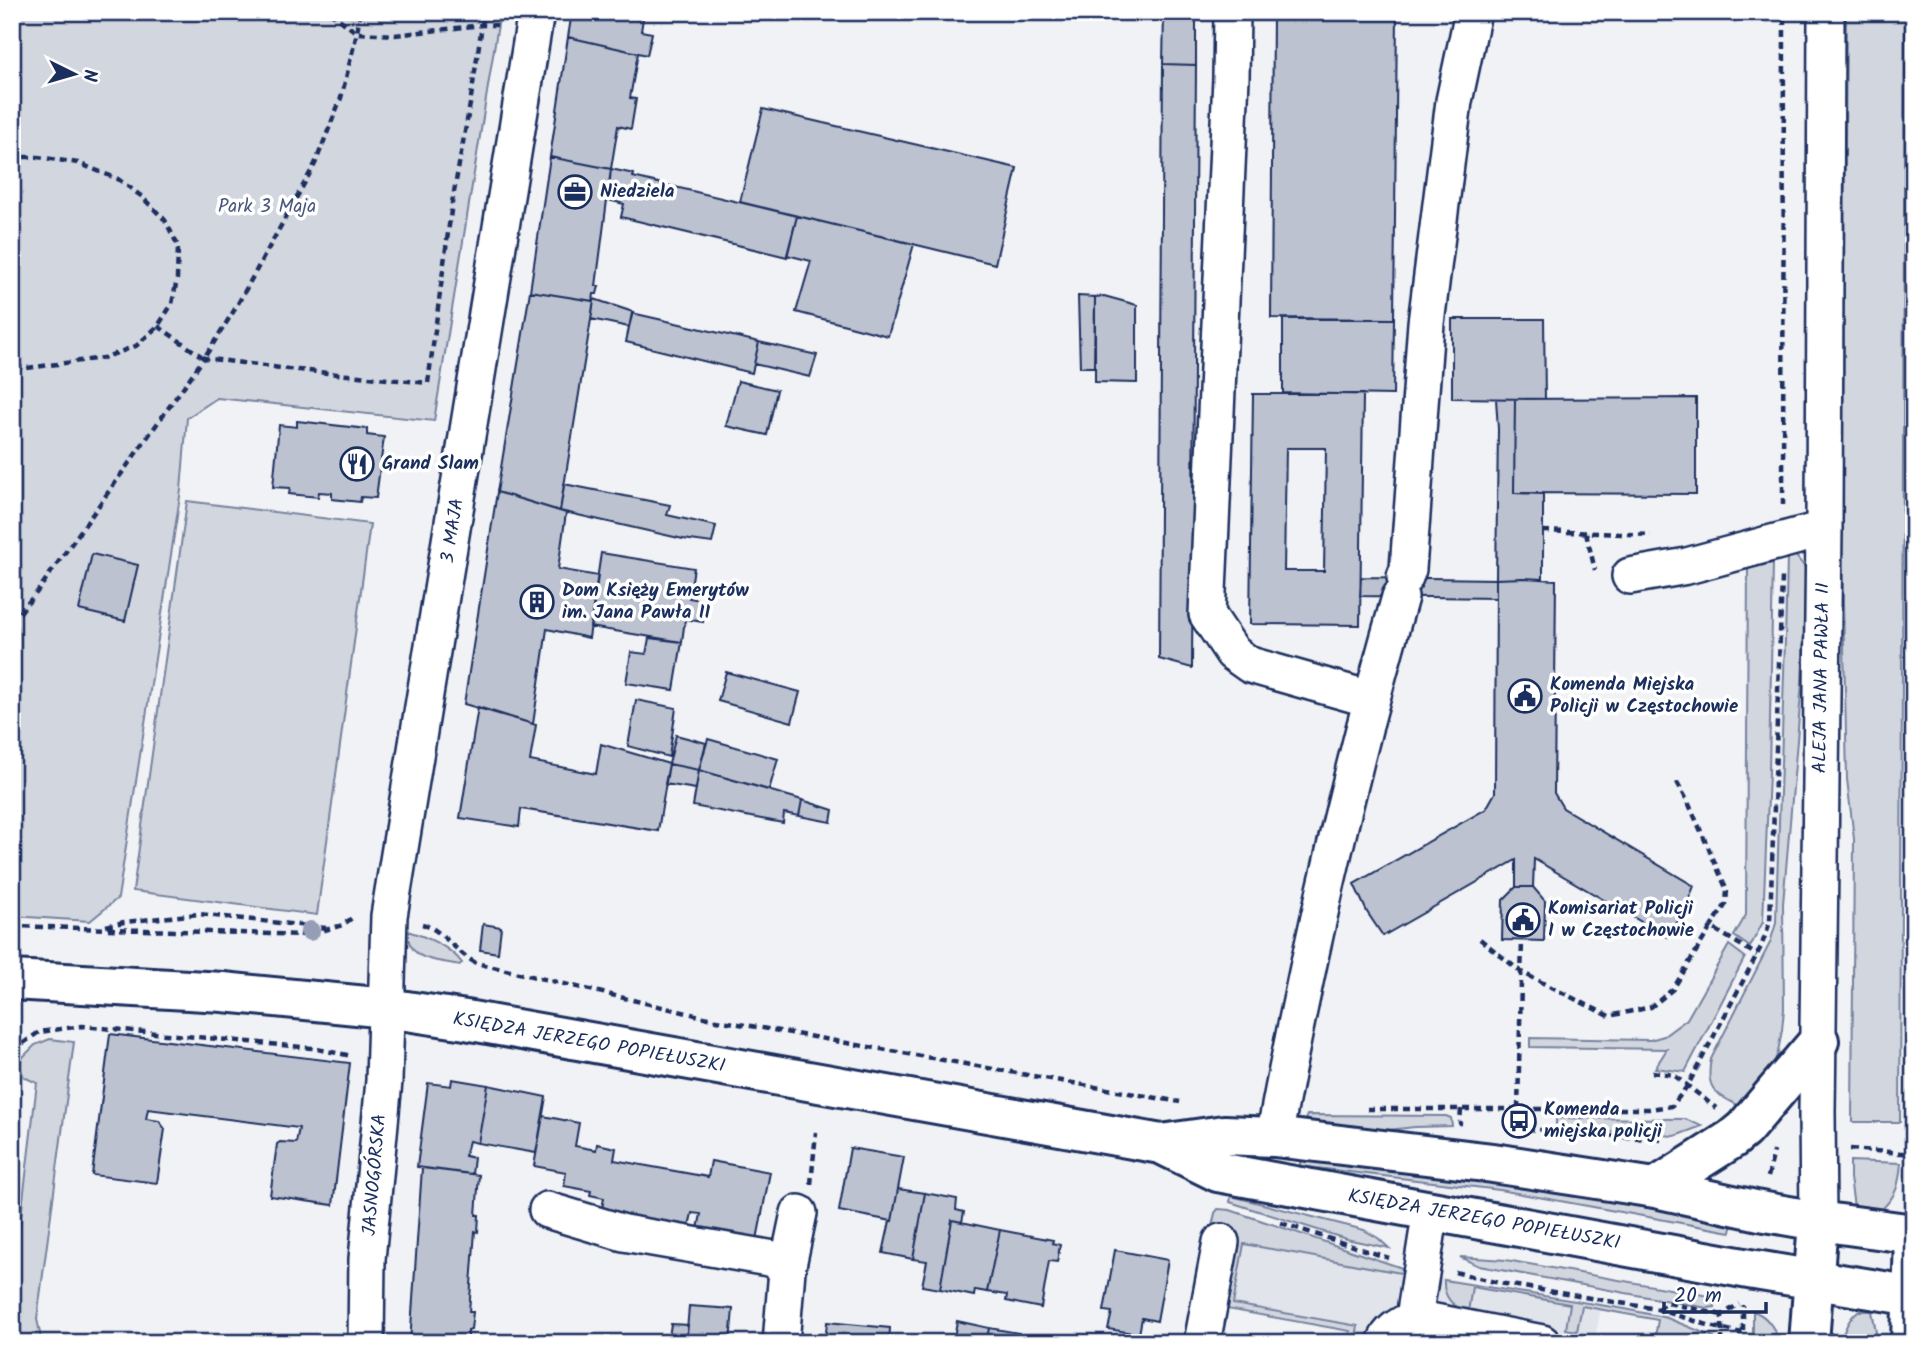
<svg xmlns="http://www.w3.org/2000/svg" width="1926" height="1355" font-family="Kalam,sans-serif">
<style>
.built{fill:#e1e4ea}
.green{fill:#d2d6df;stroke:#76829e;stroke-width:2}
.building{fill:#bcc2d0;stroke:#1b2f5e;stroke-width:2;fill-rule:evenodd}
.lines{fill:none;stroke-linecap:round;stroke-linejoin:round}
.minor-casing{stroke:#1b2f5e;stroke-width:40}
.major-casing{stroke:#1b2f5e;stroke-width:44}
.path{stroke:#1b2f5e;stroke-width:4.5;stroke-dasharray:7 5;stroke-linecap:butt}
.minor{stroke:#fff;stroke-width:35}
.major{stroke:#fff;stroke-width:38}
.tree{fill:#959eb4}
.labels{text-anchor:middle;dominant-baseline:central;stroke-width:7;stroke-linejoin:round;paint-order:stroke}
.poi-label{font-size:19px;font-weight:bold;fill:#1b2f5e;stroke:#fff;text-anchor:start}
.park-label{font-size:19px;fill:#49597e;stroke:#fff}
.street-label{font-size:19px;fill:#1b2f5e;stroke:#fff}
</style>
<rect width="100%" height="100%" fill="#f1f2f5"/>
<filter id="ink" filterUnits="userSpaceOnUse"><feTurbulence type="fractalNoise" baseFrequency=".0143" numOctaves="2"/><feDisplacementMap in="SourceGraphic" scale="14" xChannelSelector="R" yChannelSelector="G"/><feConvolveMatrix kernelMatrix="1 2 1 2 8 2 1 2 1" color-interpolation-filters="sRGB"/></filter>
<g filter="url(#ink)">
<path class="built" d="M1239 1241 1601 1307 1594 1343H1348L1350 1331 1227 1309Z"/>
<path class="green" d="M12 12H500L434 421 217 398 187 418 181 490 118 898 90 921 12 916Z
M1846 12H1905L1900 1122H1852L1854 839 1847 779 1842 556Z
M187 501 370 524 317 915 133 891Z
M1787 555H1795L1807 570 1802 682 1783 904 1784 1009 1782 1030 1778 1052 1770 1074 1747 1110C1720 1095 1704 1094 1711 1059L1770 943 1776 923C1779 800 1785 678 1787 555Z
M1773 563 1769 772 1763 922 1750 947 1734 936 1746 915 1748 566Z
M407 931C425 936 451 947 462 963L459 965C433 959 409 962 407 931Z
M1729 945 1745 957 1685 1072 1655 1068 1667 1049 1530 1047V1038L1650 1040 1664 1036 1687 1019Z
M50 1039 74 1042 37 1319 42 1343H12V1292L37 1083 24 1077 20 1068 21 1059 35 1045Z
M1307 1115 1446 1116 1451 1118 1452 1126 1415 1127 1379 1131 1310 1124 1305 1120Z
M1556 1118 1685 1119 1702 1126 1675 1136 1556 1128Z
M1305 1159 1536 1188 1733 1223 1731 1232 1500 1190 1300 1166V1160Z
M1850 1161 1901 1163C1899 1185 1897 1195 1881 1210L1854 1207 1850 1178Z
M1231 1196 1364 1230 1378 1238 1389 1248 1346 1239 1230 1202Z
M1218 1209 1230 1210 1402 1268 1401 1273 1244 1244 1233 1304 1358 1326 1355 1343H1348L1350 1331 1227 1309 1211 1231 1215 1213Z
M1460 1257 1506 1260 1715 1297V1307L1707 1308 1479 1266Z
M1444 1280 1625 1309 1667 1318 1714 1337V1343H1654L1658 1320 1582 1306 1577 1331 1566 1329 1570 1304 1472 1287 1468 1312C1452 1307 1443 1296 1444 1280Z
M1753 1311C1768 1316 1775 1328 1779 1343H1753Z
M1858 1311H1872L1878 1343H1840C1844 1331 1848 1319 1858 1311Z"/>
<path class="building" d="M572 12H644L641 31 652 33 647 55 568 37Z
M1164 12H1196V65L1163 64Z
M1273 12H1397L1394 319 1271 318Z
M568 37 638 53 630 98 636 99 631 129 618 126 611 169 550 157Z
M1163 64 1196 65 1192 668 1159 659Z
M763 109 1017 168 995 264 740 202Z
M550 157 611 169 596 286H599L597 294H594L593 301 530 291Z
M611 169 634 174 633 177 797 216 787 257 621 217 624 204 608 200Z
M797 216 914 244 888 336 796 312 811 261 787 255Z
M530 291 594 301 560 511 497 492Z
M1078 296 1095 297 1094 367H1080Z
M1104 296 1137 305V383L1095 382V297Z
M594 299 633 312 629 327 591 319Z
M632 313 759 342 752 373 626 342Z
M1283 319H1394L1393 395 1283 393Z
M1452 319H1544L1545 399 1452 398Z
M759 342 817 355 810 377 754 364Z
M738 381 777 390 767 435 726 426Z
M1253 394H1363L1360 625 1250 624ZM1286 448H1326L1324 571H1284Z
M1696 398V494L1514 493 1515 399Z
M1496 399H1515L1514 493 1543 494V579L1524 578 1496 579 1498 429Z
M297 421 367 429V435L384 437 376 498 361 497 360 502 332 499V493L319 492 318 497 289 494 290 488 273 487 279 425 297 427Z
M564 484 670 505 667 515 716 526 712 543 683 539 560 511Z
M497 492 566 513 558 569 598 576 589 638 547 629 533 724 464 704Z
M601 553 694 568 689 598 706 601 703 622 685 619 682 642 590 627Z
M92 554 138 565 125 621 79 610Z
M1361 577 1496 579V598L1360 596Z
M1524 578 1556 580 1554 793 1563 808 1694 886 1683 914 1667 937 1534 859 1533 887H1516V860L1383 936 1367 912 1354 884 1486 809 1495 793 1496 579Z
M649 638 682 642 674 690 626 683 631 652 646 654Z
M726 672 800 692 792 722 718 701Z
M636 700 676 708 669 757 628 746Z
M478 707 536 725 530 761 596 774 601 744 669 764 658 831 521 809 519 827 460 818Z
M676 735 706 743 699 770 669 764Z
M708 739 778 759 769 790 699 770Z
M669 764 699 770 696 789 665 784Z
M699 770 802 800 799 816 784 813 783 823 693 806Z
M802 800 833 810 831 822 799 816Z
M1516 887H1533L1545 901 1544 941 1502 940 1503 900Z
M483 924 501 927 498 953 480 950Z
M110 1034 350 1063 333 1205 270 1196 277 1144 280 1142 296 1143 299 1128 148 1109 146 1119 159 1121 165 1129 157 1183 92 1175Z
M452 1079 488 1085 478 1143 469 1141 465 1156 474 1158 472 1174 417 1167 428 1083 451 1086Z
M488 1085 546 1097 536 1153 478 1143Z
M543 1116 579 1123 575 1146 596 1150 597 1144 616 1148 614 1160 708 1177 711 1161 770 1172 756 1245 697 1234 701 1214 692 1213 687 1236 600 1219 604 1198 590 1195 591 1191 564 1186 566 1172 534 1166Z
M1511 1116 1535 1119 1534 1126 1510 1124Z
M850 1148 904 1157 892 1221 839 1211Z
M422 1168 479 1175 476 1215H479L478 1232 475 1231 469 1312H473L471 1329 468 1330V1343H410Z
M898 1189 925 1193 913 1259 883 1253 890 1221H892Z
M925 1193 957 1199 956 1210 964 1212 962 1222 952 1220 940 1289 922 1286 927 1261 913 1259Z
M952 1220 1000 1230 987 1292 975 1290 974 1296 940 1289Z
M1000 1230 1053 1240 1052 1243 1060 1245 1057 1262 1049 1261 1041 1308 1006 1301 1007 1295 987 1292Z
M1115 1250 1168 1260 1157 1321 1142 1318 1139 1334 1108 1329 1112 1312 1104 1311Z
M689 1306 733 1309 730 1343H686Z
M957 1321 989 1328 986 1343H953Z
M827 1322 890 1328 889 1343H825Z
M671 1324 688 1325 686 1343H668Z
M989 1328 1019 1333 1017 1343H986Z"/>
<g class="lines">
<defs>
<path id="minor" d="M1232 12 1231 78 1207 614 1233 653 1250 665 1370 699
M1630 576 1687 566 1824 529
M1405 577 1408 569 1426 323 1454 101 1473 12
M1274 1137C1308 956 1349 774 1400 597
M547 1210 624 1233 774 1259 787 1270
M1431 1210 1414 1318 1542 1343
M1818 1221 1817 1112 1824 529 1826 12
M366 1343 367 1259 384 1081 389 916 536 12
M781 1343 787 1270 799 1213
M1202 1343 1221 1242
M1385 1343C1389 1330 1403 1324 1414 1318"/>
<path id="major" d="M12 980 223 992 387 1008 466 1020 1161 1144 1218 1172 1749 1269 1914 1296
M1161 1144 1224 1135 1274 1137 1493 1163 1655 1188 1760 1211 1818 1221 1914 1234
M1655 1188 1732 1139 1744 1129 1819 1041
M1809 1343 1818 1221
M1911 1343 1914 1234"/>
</defs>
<use href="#minor" class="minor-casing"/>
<use href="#major" class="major-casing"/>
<path class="path" d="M330 12 357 33 395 35 482 25H500
M12 157H38L78 163 118 179 141 196 165 220 178 246 177 279 172 304 158 326 136 346 103 358 27 368 12 366
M158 326 204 358 235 309 315 164 341 98 357 33 360 12
M1783 505 1784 12
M1543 531 1651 535
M1586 533 1595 570
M12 622 37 592 204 358 288 369 428 383 452 203 470 104 484 12
M1677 782 1688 802 1727 890 1726 904 1711 927
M422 924C442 929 456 953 476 963L717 1020 1180 1102
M12 926 307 935 343 925 353 917
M106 926 124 922 198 914 326 928
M1480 939 1521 972 1609 1016 1651 1007 1673 989 1711 927 1757 955
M12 1047H18L39 1032 82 1026 312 1048 352 1056
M1652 1072 1674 1075 1716 1108
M1367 1109H1649L1672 1106 1688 1085 1761 947 1770 922 1782 577
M1461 1109 1460 1123H1462
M1518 1109 1522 940
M1527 1129 1661 1140
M1850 1149 1914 1154
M1768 1177 1774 1151
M811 1184 816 1132
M1281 1223 1389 1258
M1455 1272 1499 1283 1657 1309 1714 1327 1742 1333
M1658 1309 1668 1303 1722 1315
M1722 1343V1315L1739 1304
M1743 1343V1305"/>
<use href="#minor" class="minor"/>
<use href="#major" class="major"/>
</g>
<circle class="tree" cx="310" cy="931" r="10"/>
</g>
<defs>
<symbol id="office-ring" viewBox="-11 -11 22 22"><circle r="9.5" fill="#fff" stroke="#1b2f5e" stroke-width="1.5"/><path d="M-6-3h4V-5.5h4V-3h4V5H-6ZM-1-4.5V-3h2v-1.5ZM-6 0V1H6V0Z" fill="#1b2f5e"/></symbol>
<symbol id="restaurant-ring" viewBox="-11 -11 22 22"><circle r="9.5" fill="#fff" stroke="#1b2f5e" stroke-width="1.5"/><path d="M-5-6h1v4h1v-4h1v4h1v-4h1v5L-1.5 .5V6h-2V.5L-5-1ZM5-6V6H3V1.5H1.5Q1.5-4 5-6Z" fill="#1b2f5e"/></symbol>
<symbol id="building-ring" viewBox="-11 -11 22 22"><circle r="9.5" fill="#fff" stroke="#1b2f5e" stroke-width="1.5"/><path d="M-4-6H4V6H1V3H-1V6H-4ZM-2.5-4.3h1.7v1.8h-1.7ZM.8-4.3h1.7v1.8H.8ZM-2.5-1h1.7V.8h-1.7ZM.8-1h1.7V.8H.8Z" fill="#1b2f5e"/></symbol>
<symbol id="civic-ring" viewBox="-11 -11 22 22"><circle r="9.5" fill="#fff" stroke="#1b2f5e" stroke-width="1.5"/><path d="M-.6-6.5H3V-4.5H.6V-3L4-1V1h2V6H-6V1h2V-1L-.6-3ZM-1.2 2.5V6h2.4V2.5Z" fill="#1b2f5e"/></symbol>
<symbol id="bus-ring" viewBox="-11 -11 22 22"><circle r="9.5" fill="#fff" stroke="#1b2f5e" stroke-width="1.5"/><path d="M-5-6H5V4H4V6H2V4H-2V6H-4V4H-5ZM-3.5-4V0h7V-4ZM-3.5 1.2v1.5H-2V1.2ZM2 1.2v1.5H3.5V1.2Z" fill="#1b2f5e"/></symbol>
</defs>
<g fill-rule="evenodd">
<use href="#office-ring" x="556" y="173" width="38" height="38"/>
<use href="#restaurant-ring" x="338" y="445" width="38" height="38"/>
<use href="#building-ring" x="518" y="583" width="38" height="38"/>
<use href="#civic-ring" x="1506" y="677" width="38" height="38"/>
<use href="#civic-ring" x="1504" y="901" width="38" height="38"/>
<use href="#bus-ring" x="1500" y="1102" width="38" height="38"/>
</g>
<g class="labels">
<g class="poi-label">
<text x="600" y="192">Niedziela</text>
<text x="382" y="464">Grand Slam</text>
<text x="562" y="591">Dom Księży Emerytów<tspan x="562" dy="22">im. Jana Pawła II</tspan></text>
<text x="1550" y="685">Komenda Miejska<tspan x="1550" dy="22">Policji w Częstochowie</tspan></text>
<text x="1548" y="909">Komisariat Policji<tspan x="1548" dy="22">I w Częstochowie</tspan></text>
<text x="1544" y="1110">Komenda<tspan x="1544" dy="22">miejska policji</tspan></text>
</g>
<g class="park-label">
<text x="267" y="207">Park 3 Maja</text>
</g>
<g class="street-label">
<text transform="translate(453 531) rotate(-81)">3 MAJA</text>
<text transform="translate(1822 678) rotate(-89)">ALEJA JANA PAWŁA II</text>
<text transform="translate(589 1043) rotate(10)">KSIĘDZA JERZEGO POPIEŁUSZKI</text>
<text transform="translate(375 1175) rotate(-85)">JASNOGÓRSKA</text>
<text transform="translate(1484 1220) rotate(10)">KSIĘDZA JERZEGO POPIEŁUSZKI</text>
</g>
</g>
<rect width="1926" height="1355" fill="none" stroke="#fff" stroke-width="42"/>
<rect x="21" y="21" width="1884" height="1313" fill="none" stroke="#1b2f5e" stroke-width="2.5" filter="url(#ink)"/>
<g transform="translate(74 74) rotate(95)" stroke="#ffffff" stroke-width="5" paint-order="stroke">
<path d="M0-5L12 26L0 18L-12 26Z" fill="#1b2f5e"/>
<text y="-10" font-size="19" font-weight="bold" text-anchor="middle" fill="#1b2f5e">N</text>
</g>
<path d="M1664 1302v10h102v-10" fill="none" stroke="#1b2f5e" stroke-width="3.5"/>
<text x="1674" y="1302" font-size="21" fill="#1b2f5e" stroke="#ffffff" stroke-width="5" paint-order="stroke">20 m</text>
</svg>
